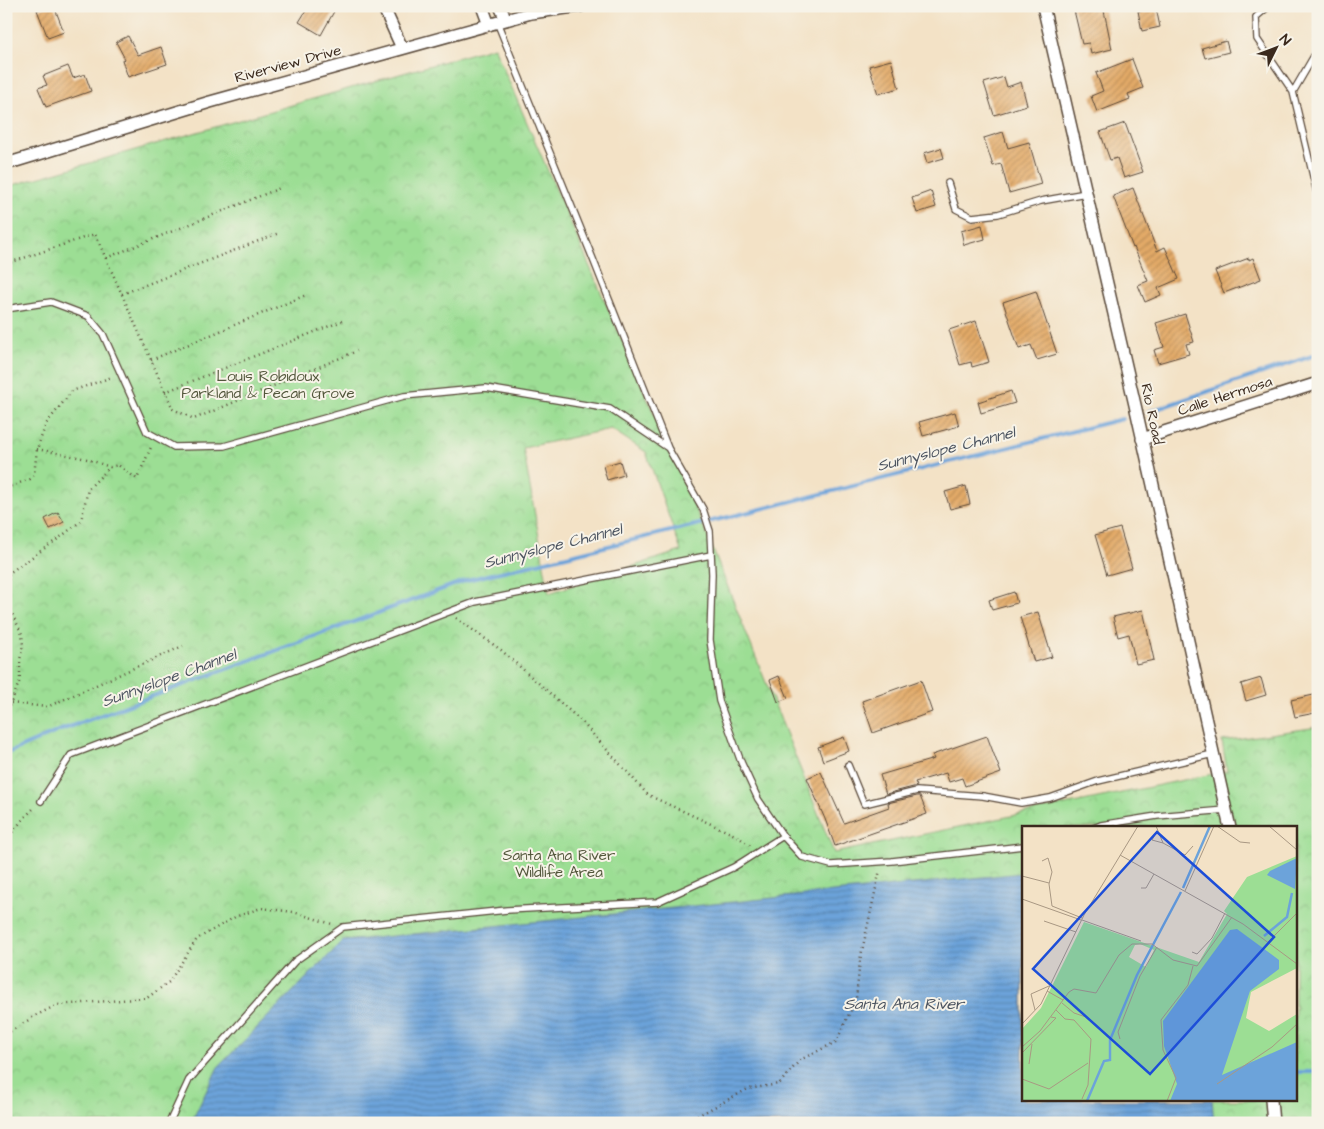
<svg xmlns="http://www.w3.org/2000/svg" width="1324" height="1129" font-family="'Architects Daughter',sans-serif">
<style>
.park{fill:url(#park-crowns);stroke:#6c8459;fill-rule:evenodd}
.water{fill:url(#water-rules);stroke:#54667c}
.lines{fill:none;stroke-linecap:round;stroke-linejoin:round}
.stream{stroke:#6ca3da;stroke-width:4}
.building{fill:url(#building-hatch)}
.service-casing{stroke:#574637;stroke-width:8}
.minor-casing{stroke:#574637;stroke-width:14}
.path{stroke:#574637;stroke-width:2.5;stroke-dasharray:1 4;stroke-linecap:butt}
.service{stroke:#fff;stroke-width:5.5}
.minor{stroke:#fff;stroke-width:11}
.labels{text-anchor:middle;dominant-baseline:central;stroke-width:4;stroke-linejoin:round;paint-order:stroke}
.street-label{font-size:15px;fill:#3b2a1e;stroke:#f7f3e8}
.park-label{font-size:15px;fill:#53573c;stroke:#f7f3e8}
.water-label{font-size:16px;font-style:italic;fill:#4c5460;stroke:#f7f3e8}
.inset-river{fill:none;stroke:#6ca3da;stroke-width:2.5}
.inset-road{fill:none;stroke:#a99883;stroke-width:1}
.view{fill:#1d4ed8;fill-opacity:0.15;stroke:#1d4ed8;stroke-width:2.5}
.inset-edge{fill:none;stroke:#3b2a1e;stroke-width:2.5}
</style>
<defs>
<pattern id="park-crowns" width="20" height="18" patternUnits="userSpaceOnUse" patternTransform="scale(1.25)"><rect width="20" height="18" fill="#9cde94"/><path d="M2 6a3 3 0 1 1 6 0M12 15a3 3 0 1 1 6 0" fill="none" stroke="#87bf7f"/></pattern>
<pattern id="water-rules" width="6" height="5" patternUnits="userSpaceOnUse" patternTransform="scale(1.25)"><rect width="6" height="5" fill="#6ca3da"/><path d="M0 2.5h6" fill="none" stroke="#5a85b0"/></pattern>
<pattern id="building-hatch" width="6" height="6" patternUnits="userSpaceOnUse" patternTransform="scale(1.25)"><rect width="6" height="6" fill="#e3aa68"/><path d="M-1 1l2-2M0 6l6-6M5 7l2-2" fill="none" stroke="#b98b55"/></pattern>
</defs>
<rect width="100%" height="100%" fill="#f7f3e8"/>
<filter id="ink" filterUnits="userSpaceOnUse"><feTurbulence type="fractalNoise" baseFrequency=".02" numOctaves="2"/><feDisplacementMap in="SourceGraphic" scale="10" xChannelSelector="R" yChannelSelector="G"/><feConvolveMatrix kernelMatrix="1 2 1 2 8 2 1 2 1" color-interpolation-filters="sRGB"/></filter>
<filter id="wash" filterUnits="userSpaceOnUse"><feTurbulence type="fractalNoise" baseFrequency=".0096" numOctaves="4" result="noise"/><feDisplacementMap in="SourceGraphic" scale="20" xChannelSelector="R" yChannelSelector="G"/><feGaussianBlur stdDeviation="1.12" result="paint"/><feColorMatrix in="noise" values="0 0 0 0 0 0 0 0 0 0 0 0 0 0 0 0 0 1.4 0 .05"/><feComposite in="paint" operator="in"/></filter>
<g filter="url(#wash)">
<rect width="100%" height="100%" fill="#f3e2c6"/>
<path class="park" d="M494 47 709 540 834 853 1227 771 1222 741 1318 727V1123H6V187ZM611 429 646 452 681 551 549 593 523 448ZM1023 828H1295V1100H1023Z"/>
<path class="water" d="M1023 873V1100H1212L1214 1123H191L218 1067 343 941Z"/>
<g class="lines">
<path class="stream" d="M1148 412 1318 354
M6 752H10L61 730 467 580 737 515 1122 419
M1295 1072H1318"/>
</g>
<g id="blocks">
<path class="building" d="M48 6H54L64 32 48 38 37 10Z
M309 6H337L321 35 299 22Z
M1073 6H1103L1112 49 1091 54 1089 43 1082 44Z
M1156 8 1160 27 1142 31 1138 11Z
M128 36 138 55 161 47 167 64 128 77 122 60 125 59 116 42Z
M1226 41 1229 52 1205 58 1202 48Z
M1132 59 1143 88 1128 94 1130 99 1097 112 1091 96 1103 91 1096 73Z
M891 60 899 88 878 94 869 66Z
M68 66 73 78 85 74 91 91 46 107 38 88 47 85 43 76Z
M1004 77 1007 87 1021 82 1027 105 994 115 984 83Z
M1125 123 1143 172 1124 178 1117 158 1110 160 1100 132Z
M1003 132 1008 148 1029 142 1041 184 1009 193 1001 164 993 166 984 138Z
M941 148 944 158 927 163 924 153Z
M1133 188 1157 251 1165 247 1179 279 1158 288 1161 295 1145 302 1138 285 1148 281 1134 247 1133 248 1113 196Z
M931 191 936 207 917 213 912 198Z
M982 225 985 239 964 245 961 231Z
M1249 258V260L1253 258 1261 279 1224 293 1215 271Z
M1036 291 1057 354 1037 360 1031 345 1019 349 1003 302Z
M1185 314 1194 342 1186 344 1189 354 1158 363 1154 350 1164 347 1156 323Z
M976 321 989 362 972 367 971 362 960 365 949 330Z
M1011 391 1015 403 981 413 978 402Z
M955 412 959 426 923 436 919 422Z
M620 461 624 475 607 480 603 466Z
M966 486 970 504 950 509 945 492Z
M58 512 64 522 50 529 45 519Z
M1120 528 1132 568 1107 575 1095 535Z
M1014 592 1017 603 992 610 989 600Z
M1143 610 1154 660 1136 664 1129 634 1118 637 1113 617Z
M1038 612 1052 657 1034 662 1020 617Z
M779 676 788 698 778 702 770 680Z
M1261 678 1266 695 1246 701 1241 684Z
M921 680 932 712 873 733 862 701Z
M1318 694V711H1314L1315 713 1295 717 1291 700Z
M987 736 1001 773 965 786 962 778 949 782 946 773 915 782 917 786 886 794 880 775 934 759 932 755Z
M844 737 849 751 823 761 818 747Z
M821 772 844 823 889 807 888 803 917 796H920L927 814 835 846 825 819 807 778Z"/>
</g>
</g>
<g filter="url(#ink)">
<use href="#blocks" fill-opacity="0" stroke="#574637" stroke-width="1"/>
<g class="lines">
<defs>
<path id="service" d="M1269 6 1256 17 1257 39 1293 92
M497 22 593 259 668 448
M1318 49 1293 92 1318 197
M948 183 956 209 972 217 998 214 1041 201 1086 193
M6 309 51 302 88 316 103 334 147 432 174 447 224 446 404 396 486 388 610 409 668 448 703 509 710 531 712 574 710 640 719 701 741 762 758 799 783 836 802 857 831 865 892 861 1023 846
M848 765 864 804 917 791 983 796 1021 803 1050 798 1098 781 1213 754
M41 801 71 755 475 602 711 555
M1094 828 1101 825 1157 816 1226 810
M169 1123 189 1080 295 961 343 927 507 910 657 902 734 867 783 836"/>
<path id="minor" d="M383 6 402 48
M482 6 489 25
M500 6 506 20
M1043 6 1135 405 1230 828
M6 164 210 102 531 13 581 6
M1142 439 1318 383
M1271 1100 1273 1123"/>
</defs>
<use href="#service" class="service-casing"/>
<use href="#minor" class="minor-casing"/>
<path class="path" d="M106 258 280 188
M6 264 95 234 173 409 194 419 357 351
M122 294 279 233
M151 360 306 295
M165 392 342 321
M37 449 87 459 110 467 118 465 137 479 152 445
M6 488 30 479 34 475 37 449 46 424 72 391 112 377
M6 600 9 573 58 539 81 521 88 489 110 467
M6 601 22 634 23 645 20 660V680L10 705 6 708
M456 618 501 650 580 720 648 795 737 836 751 846
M11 703 47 707 183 646
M6 840 24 818 35 807
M6 1034 35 1016 57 1005 147 998 169 982 197 939 235 917 261 908 293 912 332 924
M684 1123 748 1089 779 1084 800 1060 836 1042 856 999 860 960 880 870"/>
<use href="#service" class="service"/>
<use href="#minor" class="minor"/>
</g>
</g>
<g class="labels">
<g class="street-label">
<text transform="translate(288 64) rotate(-15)">Riverview Drive</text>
<text transform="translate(1225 396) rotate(-18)">Calle Hermosa</text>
<text transform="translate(1152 414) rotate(78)">Rio Road</text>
</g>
<g class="park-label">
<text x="268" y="376">Louis Robidoux<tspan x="268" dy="17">Parkland &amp; Pecan Grove</tspan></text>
<text x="559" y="855">Santa Ana River<tspan x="559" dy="17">Wildlife Area</tspan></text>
</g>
<g class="water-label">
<text transform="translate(946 449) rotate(-14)">Sunnyslope Channel</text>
<text transform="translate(553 546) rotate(-14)">Sunnyslope Channel</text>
<text transform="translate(169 678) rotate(-20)">Sunnyslope Channel</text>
<text x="904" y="1004">Santa Ana River</text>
</g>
</g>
<g transform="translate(1022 826)">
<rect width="275" height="275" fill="#f3e2c6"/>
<path d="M275 30V142L229 166 224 192 247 205 275 188V275H0V203L19 182 62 96 177 136 205 88 202 85 225 51ZM118 118 132 124 124 141 107 131 113 119Z" fill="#9cde94" fill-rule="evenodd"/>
<path d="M275 32 273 63 245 49 248 45ZM215 103 257 134V143L228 165 200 249 275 216V275H148L155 258 142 220 141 195 208 104Z" fill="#6ca3da"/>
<path class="inset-river" d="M161 62 188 0M242 110 265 91 270 67M65 275 82 235 88 234V214L115 149 159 66"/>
<path class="inset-road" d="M134 0 141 17 163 29 171 20M195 0 218 16 228 17M247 0 275 24M135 5 130 14 141 17M98 29 221 98 275 138M20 35 26 32 30 46 27 58 30 80M0 50 27 57M119 62H124L132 48M163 65 192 0M0 73 59 94M30 80 60 92M60 94 119 115M22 95 54 106M246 116 275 87M170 126 175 128 190 112 203 87M25 165 41 174M40 177 52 187 64 191M13 184 9 168 27 160M34 184 43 193 52 194 69 213 66 259 60 273M0 198 19 178 62 89 116 0M98 213 96 206 118 150 135 121M0 221 18 205 47 166 52 163 74 167 97 129 110 118H130L151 134 175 140 210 91M0 227 34 192 29 191M7 238 10 218M0 253 27 263 66 237M195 258 250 221 275 198M145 275 154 252 141 224 139 194 166 159 171 140"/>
<path class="view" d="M135 6 252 111 128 248 11 143Z"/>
<rect width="275" height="275" class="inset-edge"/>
</g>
<rect width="1324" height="1129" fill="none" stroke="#f7f3e8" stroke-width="25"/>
<g transform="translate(1276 48) rotate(48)" stroke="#f7f3e8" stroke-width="4" paint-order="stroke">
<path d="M0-4L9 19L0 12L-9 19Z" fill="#3b2a1e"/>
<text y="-8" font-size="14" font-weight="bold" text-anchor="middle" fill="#3b2a1e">N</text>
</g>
</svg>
